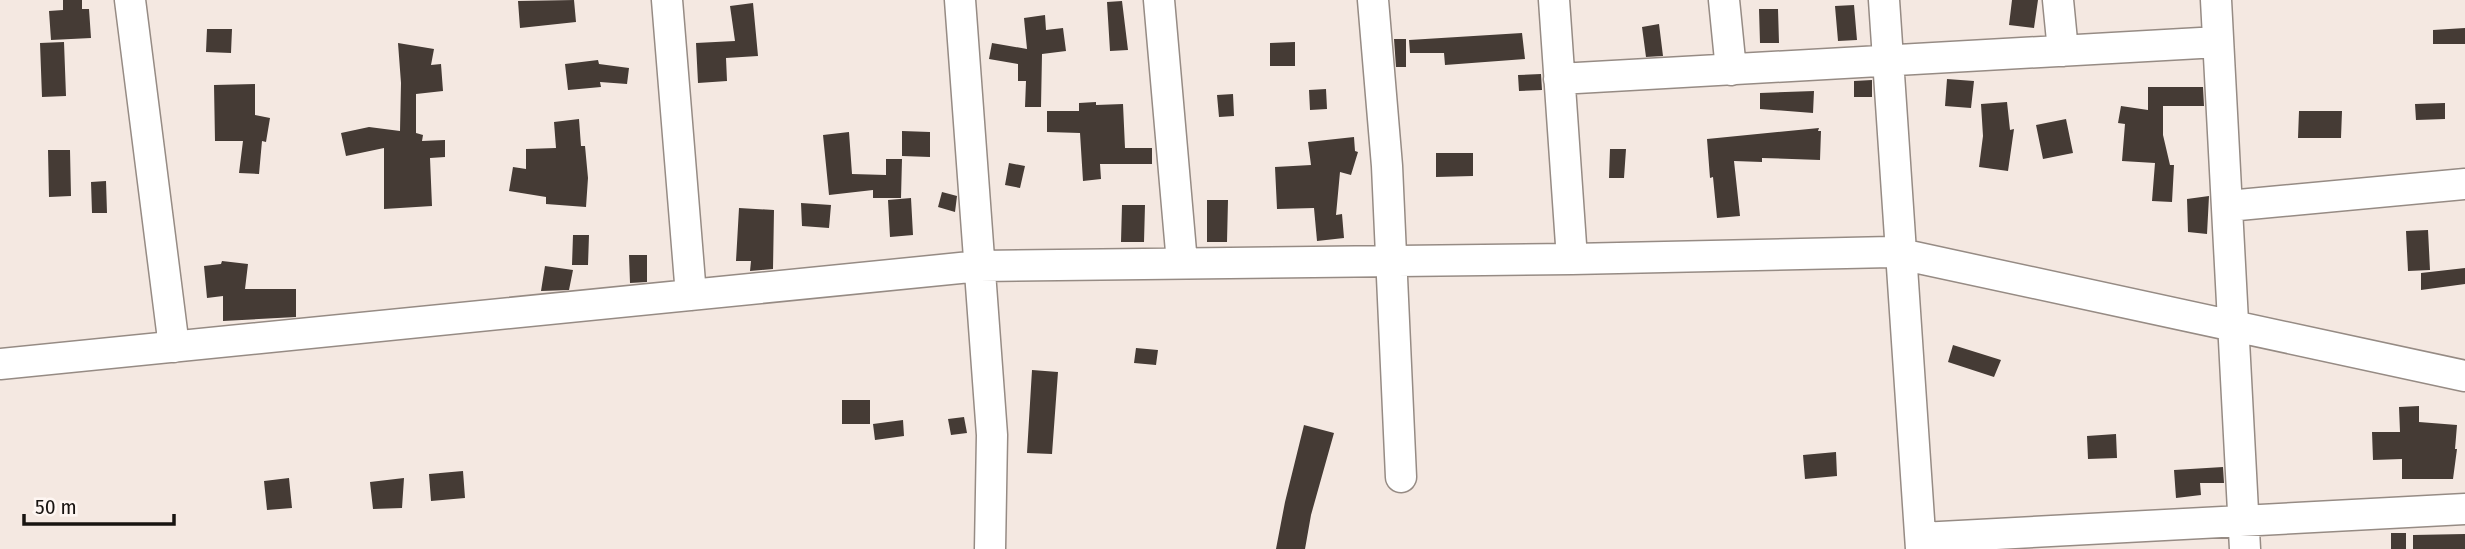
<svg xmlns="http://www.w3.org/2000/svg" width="2465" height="549" font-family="'Fira Sans Condensed',sans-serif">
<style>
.building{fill:#453b35}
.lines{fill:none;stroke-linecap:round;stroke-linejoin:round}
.minor-casing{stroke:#968b84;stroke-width:33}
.minor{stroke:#fff;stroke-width:30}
</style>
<rect width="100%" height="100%" fill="#f4e8e1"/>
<path class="building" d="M63 0H82V9H89L91 38 51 40 49 11 63 10Z
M574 0 576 22 520 28 518 1Z
M2012 0H2038L2034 28 2009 25Z
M1122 1 1128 50 1110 51 1107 2Z
M753 3 758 56 726 58 727 81 698 83 696 43 735 41 730 6Z
M1854 5 1857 40 1838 41 1835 6Z
M1759 9H1778L1779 43H1760Z
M1045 15 1046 30 1063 28 1066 51 1042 54 1041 107H1025L1026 81H1018V64L989 59 992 43 1027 49 1024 18Z
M1659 24 1663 56 1646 57 1642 27Z
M2465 28V44H2433V30Z
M207 29H232L231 53 206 52Z
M1522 33 1525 59 1445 65 1444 53H1410L1409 40Z
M1394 39H1406V67H1396Z
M64 42 66 96 42 97 40 43Z
M1295 42V66H1270V43Z
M398 43 434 49 431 65 441 64 443 91 416 94V133L423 135 422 141 445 140V157L430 158 432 206 384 209V148L346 156 341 133 369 127 400 131 401 83Z
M598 60 599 64 629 68 627 84 600 82 601 87 568 90 565 64Z
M1541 74 1542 90 1519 91 1518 75Z
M1947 79 1974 81 1971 108 1945 106Z
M1872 80V97H1854V81Z
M255 84V115L270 118 266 142 262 141 259 174 239 173 243 141H215L214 85Z
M2148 87H2203L2204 106H2163V135L2170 165H2174L2172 202 2152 201 2155 163 2122 161 2125 124 2118 123 2121 106 2148 110Z
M1326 89 1327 109 1310 110 1309 90Z
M1814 91 1813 113 1760 109V93Z
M1233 94 1234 116 1219 117 1217 95Z
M1096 102V105L1123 104 1125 148H1152V164H1100L1101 179 1083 181 1080 133 1047 132V111H1079V103Z
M2007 102 2010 130 2014 129 2008 171 1979 167 1983 136 1981 104Z
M2445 103V119L2416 120 2415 104Z
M2299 111H2342L2341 138H2298Z
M579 119 581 146H585L588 178 586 207 546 204V197L509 191 513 167 526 169V149L556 148 554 122Z
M2066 119 2073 153 2043 159 2036 125Z
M1819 128 1818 131H1821L1820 160 1762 158V162L1734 161 1740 216 1717 218 1713 177 1710 178 1707 139Z
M902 131 930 132V157L902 156Z
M849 132 852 174 886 175V159H902L901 198H873V190L829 195 823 135Z
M1354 137 1355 151 1358 152 1351 175 1340 172 1336 215 1342 214 1344 238 1317 241 1314 208 1277 209 1275 167 1311 165 1308 142Z
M1610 149H1626L1624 178H1609Z
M48 150H70L71 196 49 197Z
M1436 153H1473V176L1436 177Z
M1009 163 1025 166 1020 188 1005 185Z
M106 181 107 213H92L91 182Z
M942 192 957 196 955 212 938 207Z
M2209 196 2207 234 2188 232 2187 199Z
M911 198 913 235 890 237 888 200Z
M1207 200H1228L1227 242H1207Z
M801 203 831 205 829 228 802 226Z
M1122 205H1145L1144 242H1121Z
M739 208 774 210 773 269 750 271 751 261H736Z
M2428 230 2430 270 2408 271 2406 231Z
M573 235H589L588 265H572Z
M629 255H647V282L630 283Z
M222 261 248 264 245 289H296V317L223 321V296L207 298 204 266 221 264Z
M545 266 573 270 569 290 541 291Z
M2465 268V284L2421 290V273Z
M1953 345 2001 360 1994 377 1948 362Z
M1136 348 1158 350 1156 365 1134 363Z
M1032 370 1058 372 1052 454 1027 453Z
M842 400H870V424H842Z
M2419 406V422L2457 425 2455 449H2457L2453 479H2402V459L2373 460 2372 432H2400L2399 407Z
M964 417 967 433 951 435 948 419Z
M903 420 904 436 875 440 873 424Z
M1304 425 1334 433 1311 515 1305 549H1276L1285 502Z
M2116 434 2117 458 2088 459 2087 436Z
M1836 452 1837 476 1805 479 1803 455Z
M2223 467 2224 483H2200L2201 495 2176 498 2174 470Z
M463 471 465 498 431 501 429 474Z
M289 478 292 508 267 510 264 481Z
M404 478 402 508 373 509 370 482Z
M2391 533H2406V549H2391Z
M2465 534V549H2413V535Z"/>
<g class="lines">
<defs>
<path id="minor" d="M130 0 174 347
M667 0 691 295
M960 0 992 435 990 549
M1159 0 1182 263
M1373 0 1387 166 1401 477
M1554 0 1572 259
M1724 0 1731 70
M1884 0 1921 549
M2058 0 2063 51
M2216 0 2245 549
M1559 79 2218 42
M2228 206 2465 184
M0 364 980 266 1572 259 1891 252 2465 376
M1921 538 2465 509"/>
</defs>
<use href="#minor" class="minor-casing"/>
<use href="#minor" class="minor"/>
</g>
<path d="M24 514v10h150v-10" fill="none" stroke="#181411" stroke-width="3.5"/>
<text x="35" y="514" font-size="21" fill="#181411" stroke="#fef6f2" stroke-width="5" paint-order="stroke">50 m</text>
</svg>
